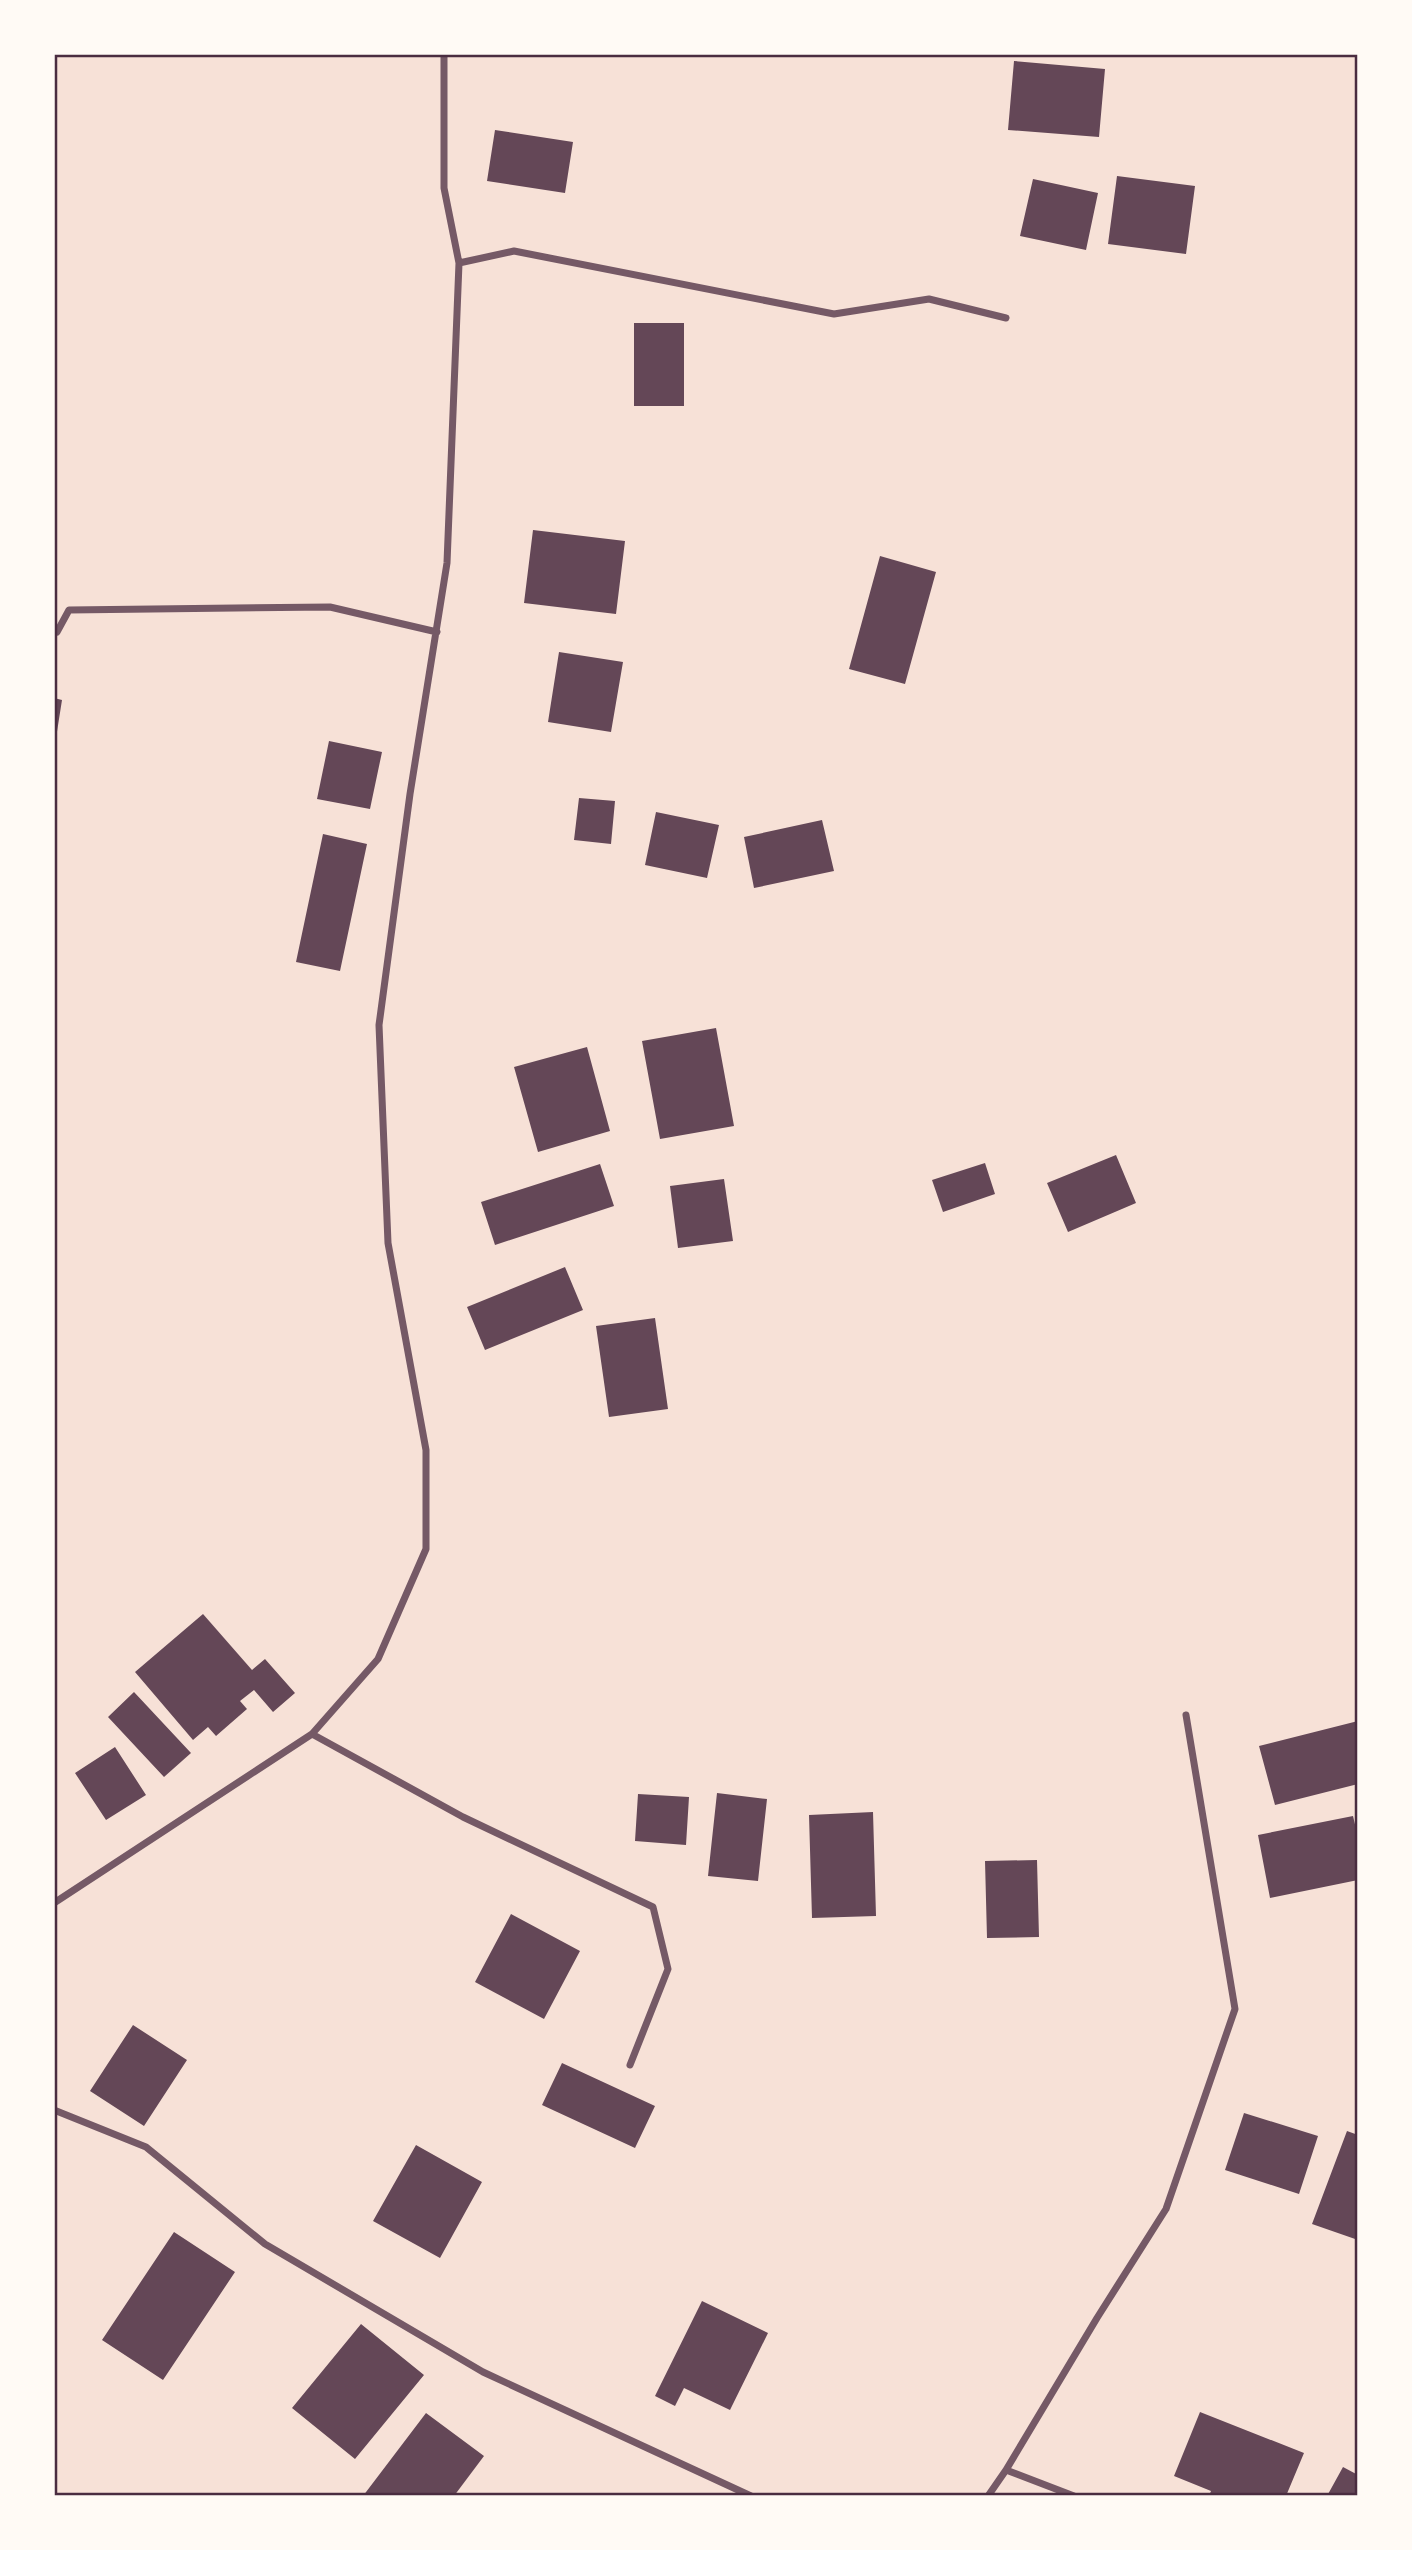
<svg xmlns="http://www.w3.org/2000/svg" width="1412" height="2550" font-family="'Libre Baskerville',serif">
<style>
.building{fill:#644757}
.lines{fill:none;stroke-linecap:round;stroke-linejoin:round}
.minor{stroke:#755966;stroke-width:7}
.neatline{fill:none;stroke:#4a2c40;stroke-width:2.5}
</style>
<rect width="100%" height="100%" fill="#f7e1d7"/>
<path class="building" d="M1014 61 1105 69 1099 137 1008 130Z
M495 130 573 142 565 193 487 181Z
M1117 176 1195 186 1186 254 1108 244Z
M1033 179 1098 193 1086 250 1020 236Z
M634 323H684V406H634Z
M533 530 625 541 616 614 524 603Z
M880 556 936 572 905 684 849 669Z
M559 652 623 662 611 732 548 722Z
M54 698 62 700 56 738H54Z
M329 741 382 752 370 809 317 799Z
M579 798 615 801 611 844 574 840Z
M656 812 719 825 707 878 645 865Z
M822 820 834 871 754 888 744 837Z
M323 834 367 844 340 971 296 962Z
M716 1028 734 1126 660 1139 642 1041Z
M587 1047 610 1131 538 1152 514 1067Z
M1116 1155 1136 1203 1068 1232 1047 1183Z
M985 1163 995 1194 943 1212 932 1180Z
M600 1164 614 1206 495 1245 481 1202Z
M724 1179 733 1241 678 1248 670 1186Z
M565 1267 583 1310 485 1350 467 1307Z
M655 1318 668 1409 609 1417 596 1326Z
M203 1614 252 1670 265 1659 295 1693 273 1712 254 1690 240 1701 247 1709 216 1736 208 1727 193 1740 135 1672Z
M134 1692 191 1753 164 1777 108 1717Z
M1358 1721V1784L1275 1805 1259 1746Z
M115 1747 146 1795 106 1820 75 1773Z
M717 1793 767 1799 758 1881 708 1876Z
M638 1794 689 1797 686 1845 635 1841Z
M873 1812 876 1916 812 1918 809 1815Z
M1353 1816 1358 1837V1880L1270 1898 1258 1835Z
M1037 1860 1039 1937 987 1938 985 1861Z
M511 1914 580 1951 544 2019 475 1982Z
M133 2025 187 2060 144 2126 90 2091Z
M562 2063 655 2106 635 2148 542 2105Z
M1244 2113 1318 2136 1299 2194 1225 2170Z
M1347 2131 1358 2135V2240L1312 2224Z
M416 2145 482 2182 440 2258 373 2221Z
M174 2232 235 2272 163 2380 102 2340Z
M702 2301 768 2333 730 2410 684 2388 675 2406 655 2396Z
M361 2324 424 2375 355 2459 292 2408Z
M1200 2412 1304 2453 1286 2496H1209L1211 2491 1174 2476Z
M426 2413 484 2456 454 2496H363Z
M1343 2467 1358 2475V2496H1327Z"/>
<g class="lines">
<path class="minor" d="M459 263 514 251 834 314 929 299 1006 318
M57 632 69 610 330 607 437 632
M312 1734 463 1817 653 1907 668 1969 630 2065
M54 1903 312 1734 378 1659 426 1549V1450L388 1243 379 1025 410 794 447 563 459 263 444 188V54
M54 2110 146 2147 265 2244 483 2372 751 2496
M1006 2470 1097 2318 1166 2209 1235 2009 1186 1715
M988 2496 1006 2470 1074 2496"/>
</g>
<rect width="1412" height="2550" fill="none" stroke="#fffaf5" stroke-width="112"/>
<rect x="56" y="56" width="1300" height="2438" class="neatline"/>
</svg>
